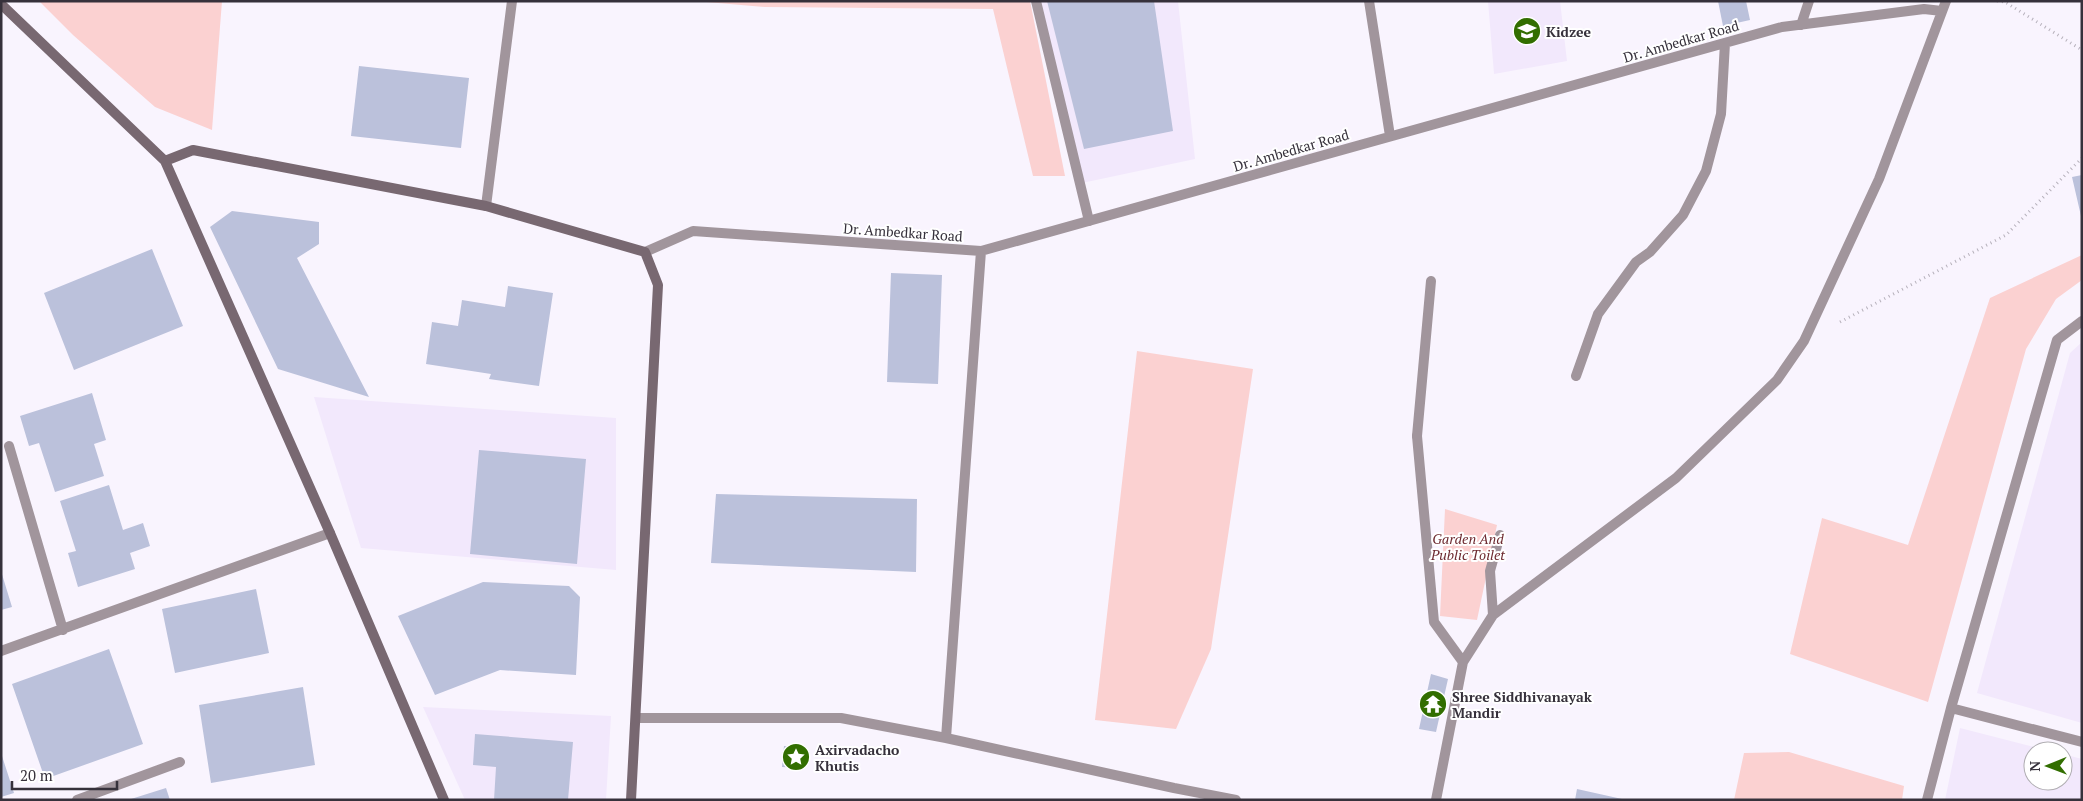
<svg xmlns="http://www.w3.org/2000/svg" width="2083" height="801" font-family="'PT Serif',serif">
<style>
.built{fill:#f2e8fc}
.green{fill:#fbd1d1}
.building{fill:#bbc1db}
.lines{fill:none;stroke-linecap:round;stroke-linejoin:round}
.path{stroke:#b6b1bb;stroke-width:3;stroke-dasharray:1 4;stroke-linecap:butt}
.lane{stroke:#a1959c;stroke-width:10}
.street{stroke:#a1959c;stroke-width:10}
.secondary{stroke:#786871;stroke-width:10}
.labels{text-anchor:middle;dominant-baseline:central;stroke-width:4;stroke-linejoin:round;paint-order:stroke}
.poi-label{font-size:14px;font-weight:bold;fill:#36313b;stroke:#fff;text-anchor:start}
.street-label{font-size:14px;fill:#36313b;stroke:#fff}
.park-label{font-size:14px;font-style:italic;fill:#6d292f;stroke:#fff}
</style>
<rect width="100%" height="100%" fill="#f9f4fe"/>
<path class="built" d="M1036 1H1178L1195 159 1082 183Z
M1488 1H1560L1567 61 1494 74Z
M2082 342V723L1977 693 2070 353Z
M314 397 616 418V570L361 548Z
M423 707 611 716 606 800H465Z
M1960 728 2050 751H2033V781H2063V754L2082 759V800H1945Z"/>
<path class="green" d="M39 1H222L212 130 155 107 73 35Z
M695 1H1030L1065 176H1033L993 9 765 7Z
M2082 255V280L2056 299 2026 349 1928 702 1790 654 1822 518 1908 545 1990 298Z
M1137 351 1253 369 1211 649 1176 729 1095 720Z
M1445 509 1497 525 1477 620 1440 616Z
M1789 752 1904 786 1902 800H1734L1744 753Z"/>
<path class="building" d="M1047 1H1154L1173 131 1084 149Z
M1718 1H1746L1750 20 1723 26Z
M359 66 469 78 461 148 351 136Z
M2082 175V216H2081L2072 177Z
M232 211 319 222V244L297 258 369 397 278 369 210 227Z
M152 249 183 326 74 370 44 293Z
M891 273 942 275 938 384 887 382Z
M508 286 553 293 539 386 489 379 491 374 426 364 432 322 458 326 462 300 505 307Z
M92 393 106 440 94 444 104 476 55 492 39 443 29 446 20 416Z
M479 450 586 459 577 564 470 554Z
M109 485 123 530 143 523 150 546 130 553 135 569 78 587 68 553 76 551 60 501Z
M716 494 917 499 916 572 711 563Z
M1 571 12 607 1 610Z
M483 582 569 586 580 597 576 675 500 670 435 695 398 616Z
M256 589 269 653 175 673 162 609Z
M109 649 143 744 45 779 12 684Z
M1431 674 1448 679 1436 732 1419 729Z
M303 687 315 765 211 783 199 705Z
M475 734 573 742 568 800H494L496 767 473 765Z
M784 746 804 747 803 768 782 767Z
M2 756 14 793 1 797V757Z
M166 788 170 800H131V799Z
M1577 789 1622 799V800H1575Z"/>
<g class="lines">
<path class="path" d="M1997 1 2005 2 2082 50
M1840 322 2006 235 2082 158"/>
<path class="lane" d="M1036 1 1089 221
M1417 436 1431 281"/>
<path class="street" d="M1369 1 1390 136
M1801 25 1809 1
M486 206 512 1
M645 252 693 231 981 251 1782 27 1924 9 1942 11
M1576 376 1598 314 1636 262 1650 252 1683 215 1706 171 1721 114 1725 43
M1417 436 1434 622 1463 662
M9 446 63 630
M1493 615 1490 571 1500 535
M1 651 330 533
M1951 708 2057 340 2082 321
M636 718H841L946 738 1174 788 1236 800
M946 738 981 251
M77 800 180 762
M1436 800 1463 662 1493 615 1676 478 1777 380 1804 341 1879 179 1946 1
M1927 800 1951 708 2082 742"/>
<path class="secondary" d="M1 4 165 161 330 533 444 800
M165 161 193 150 486 206 645 252 658 285 631 800"/>
</g>
<defs>
<symbol id="school-disc" viewBox="-11 -11 22 22"><circle r="9.5" fill="#326e00" stroke="#fff"/><path d="M0-5L7-2L0 1L-7-2ZM-4 1L0 2.5L4 1V4Q0 6-4 4Z" fill="#fff"/></symbol>
<symbol id="temple-disc" viewBox="-11 -11 22 22"><circle r="9.5" fill="#326e00" stroke="#fff"/><path d="M0-6L5-2H3V0L6.5 2.5H4V6H1.5V3h-3V6H-4V2.5H-6.5L-3 0V-2H-5Z" fill="#fff"/></symbol>
<symbol id="sight-disc" viewBox="-11 -11 22 22"><circle r="9.5" fill="#326e00" stroke="#fff"/><path d="M0-6L1.8-2.2L6-1.7L2.9 1.2L3.7 5.4L0 3.3L-3.7 5.4L-2.9 1.2L-6-1.7L-1.8-2.2Z" fill="#fff"/></symbol>
</defs>
<g fill-rule="evenodd">
<use href="#school-disc" x="1511" y="15" width="32" height="32"/>
<use href="#temple-disc" x="1417" y="688" width="32" height="32"/>
<use href="#sight-disc" x="780" y="741" width="32" height="32"/>
</g>
<g class="labels">
<g class="poi-label">
<text x="1546" y="31">Kidzee</text>
<text x="1452" y="696">Shree Siddhivanayak<tspan x="1452" dy="16">Mandir</tspan></text>
<text x="815" y="749">Axirvadacho<tspan x="815" dy="16">Khutis</tspan></text>
</g>
<g class="street-label">
<text transform="translate(1681 41) rotate(-16)">Dr. Ambedkar Road</text>
<text transform="translate(1291 150) rotate(-16)">Dr. Ambedkar Road</text>
<text transform="translate(903 232) rotate(4)">Dr. Ambedkar Road</text>
</g>
<g class="park-label">
<text x="1468" y="538">Garden And<tspan x="1468" dy="16">Public Toilet</tspan></text>
</g>
</g>
<rect width="2083" height="801" fill="none" stroke="#36313b" stroke-width="5"/>
<g transform="translate(2048 766) rotate(269)"><circle r="24" fill="#ffffff" stroke="#afadb1"/>
<path d="M0-4L9 19L0 12L-9 19Z" fill="#326e00"/>
<text y="-8" font-size="14" font-weight="bold" text-anchor="middle" fill="#36313b">N</text>
</g>
<path d="M12 781v8h105v-8" fill="none" stroke="#36313b" stroke-width="2.5"/>
<text x="20" y="781" font-size="15" fill="#36313b" stroke="#ffffff" stroke-width="4" paint-order="stroke">20 m</text>
</svg>
